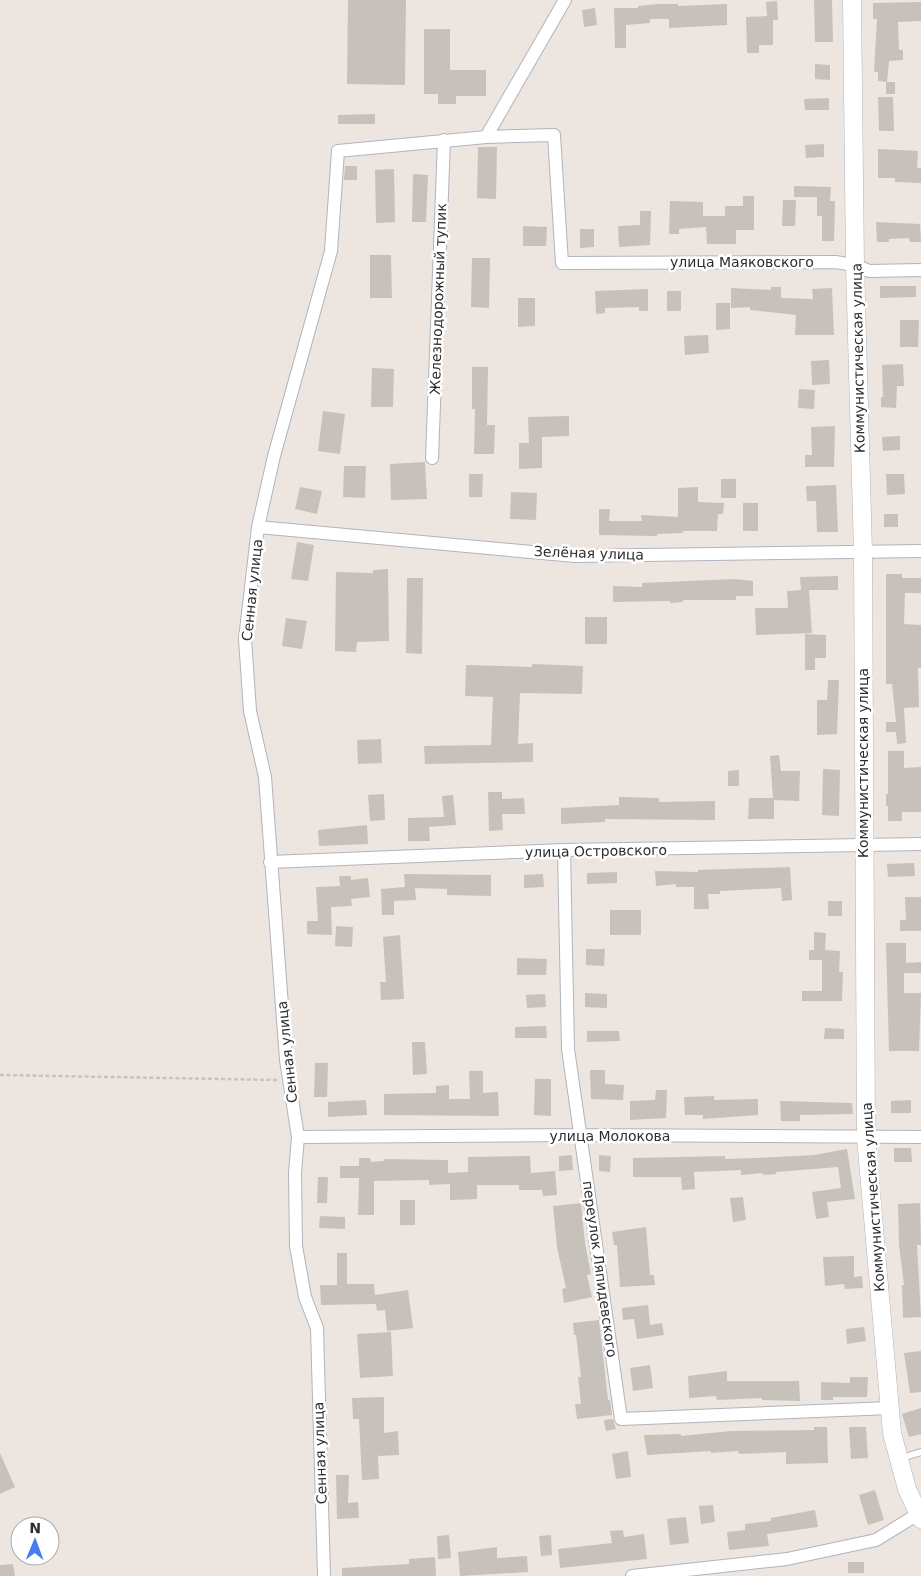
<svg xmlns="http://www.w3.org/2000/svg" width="921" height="1576" font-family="'DejaVu Sans',sans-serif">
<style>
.building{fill:#c6c1bb}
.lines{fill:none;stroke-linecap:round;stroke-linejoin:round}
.lane-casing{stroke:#b0b4bc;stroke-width:8}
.street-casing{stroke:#b0b4bc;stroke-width:14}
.secondary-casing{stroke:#b0b4bc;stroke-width:19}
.path{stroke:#c4c4c4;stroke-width:2.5;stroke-dasharray:4 2.5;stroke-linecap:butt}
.lane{stroke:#fff;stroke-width:6}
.street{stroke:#fff;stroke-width:12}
.secondary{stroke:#fff;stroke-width:18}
.labels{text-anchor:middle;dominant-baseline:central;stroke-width:5;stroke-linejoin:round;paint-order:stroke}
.street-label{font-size:14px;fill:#2d2d2d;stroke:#fff}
</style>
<rect width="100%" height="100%" fill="#ede6e0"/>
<path class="building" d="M348 0H406L405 85 347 84Z
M814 0H832L833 42H815Z
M777 1 778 20H773V45H759V53H747L746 17 767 16 766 2Z
M921 2V21L898 22 899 50H903V60L889 61 887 82 878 81V72H874L877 19H873V3Z
M658 4H678V6L727 4V25L669 28V19H650V23L626 25V48H615L614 8H638V6Z
M595 8 597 25 584 27 582 10Z
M424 29H450V70H486V96H456V104H438V94H424Z
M815 64 830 65V80L815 79Z
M886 82H895V94H886Z
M878 97H893L894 131H879Z
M829 98V110H805L804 99Z
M375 114V124H338V115Z
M824 144V157L806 158 805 145Z
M478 147H497L496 199 477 198Z
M878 149 918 151 917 168H921V183L895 182V178H878Z
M345 166H357V180H344Z
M394 169 395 222 376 223 375 170Z
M413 174 428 175 426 222H412Z
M794 186 831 187 830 201H835L834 241H822V216H817V197H794Z
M743 196H754V230H736V244H707L706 227 679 229V234H669L670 201 703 202V216H725V206H743Z
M783 200H796L795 226H782Z
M640 211H651L650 245 619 247 618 226 640 225Z
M876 222 920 224 921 242H910L909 238 889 239V242H877Z
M523 226 547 227 546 246H523Z
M580 229H594V247L580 248Z
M370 255H391L392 298H370Z
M472 258H490L489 308 471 307Z
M880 286H916V297L880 298Z
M771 287H781V298L813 299 812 289 832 288 834 335H795L796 315 750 310V307L731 308V288L771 290Z
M648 289V311H639V307L605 308V313L596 314 595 291Z
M667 291H681V311H667Z
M518 298H535V326L518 327Z
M716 303H730V329L716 330Z
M900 320H919L918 347H900Z
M708 335 709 353 685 355 684 336Z
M829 360 830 384 812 385 811 361Z
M903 364 904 386H897L896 408 881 407V397H883L882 365Z
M472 367H488L487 425H495L494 454H474L475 409H472Z
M372 368 394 369 393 407H371Z
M799 389 815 390 814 409 798 408Z
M323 411 345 414 340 454 318 451Z
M569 416V436L542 437V468L519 469V443H529L528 417Z
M835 426 834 467H805V455H812L811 427Z
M900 436V450L883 451 882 437Z
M425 462 427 499 391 500 390 464Z
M344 466H366L365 498 343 497Z
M469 474H483L482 497H469Z
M886 474H904L905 494 887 495Z
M721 479H736V498H721Z
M836 485 838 532H817L816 501H807L806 486Z
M300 487 322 491 317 514 295 509Z
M698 487V502L724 503 723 514H718L717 531H683V533L657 534V536L599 535V509H610L609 521H642L641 515 678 517V488Z
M511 492 537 493 536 520 510 519Z
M743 503H758V531H743Z
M884 514H898V527H884Z
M297 542 314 545 308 581 291 579Z
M388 569 389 641 357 642 356 652 335 651 336 572 373 573V570Z
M886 574H902V578H921V593H905L904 624 921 625V668H918L919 707 904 708 906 743 897 744 896 732H886V722H896L892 684H886Z
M838 576V590H809L812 633 756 635 755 608H788L787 591 801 590 800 577Z
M407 578H423L422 654 406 653Z
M735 579 753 581V596H736V600H683V602L670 603V601L613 602V586L642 587V583Z
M585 617H607V644H585Z
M286 618 307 621 302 649 282 646Z
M805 634 826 635V658H815V670H805Z
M532 664 583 666 582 694 520 693 518 744 533 743V762L425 764 424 746 491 745 493 697 465 696 466 665 532 667Z
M828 680H839L837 734 817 735V700H827Z
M381 739 382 763 358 764 357 740Z
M888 751H904V768L921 767V812H902V821H888V806H886V794H888Z
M779 755 781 771H800L799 801 774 800V819H748L749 798H773L770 756Z
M823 769 840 770 839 816 822 815Z
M739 770V786H728V771Z
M488 792H502V799L524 798 525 814H502L503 830 489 831Z
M384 794 385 820 370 821 368 795Z
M453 795 456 825 429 827 430 841H408V818L444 817 442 796Z
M619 797 659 798V802L715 801V820L605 819V822L561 824V808L619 805Z
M367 825 368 844 319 846 318 830Z
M914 863 915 876 888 877 887 864Z
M790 867 792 900 782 901 781 888 720 891V894H708L709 909H694V887H676V884L656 886 655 871 698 872V870Z
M617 872V883L587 884V873Z
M404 874 491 875V896L447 895V889L415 888 416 900 394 901V915H382L381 889 405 887Z
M543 874 544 887 524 888V875Z
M339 876H351V880L368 878 370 897 351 899 352 906 331 907 332 935 307 934V921H318L316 887 340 886Z
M905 897H921V931H900V920H906Z
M828 901H842V916H828Z
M610 910H641V935H610Z
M336 926 353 927 352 947 335 946Z
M814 932 826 933 825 950 840 951 839 972H843L842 1001H802V991H822V960H809V950H814Z
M400 935 404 999 381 1000 380 982H386L383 937Z
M886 943H906V963L921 962V973H904V993H921L919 1051H889Z
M586 949H605L604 966 586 965Z
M517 958 547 959 546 975H517Z
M585 993 607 994V1008L585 1007Z
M545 994 546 1007 527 1008 526 995Z
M546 1026 547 1038H515V1027Z
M825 1028 844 1029V1039H824Z
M587 1031H619L620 1041 587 1042Z
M412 1042H425L427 1074 413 1075Z
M315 1063H328L327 1097H314Z
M590 1070H605V1084L624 1085 623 1100 591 1099Z
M469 1071H483V1093L498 1092 499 1116 384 1115V1094L436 1093V1086L449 1085V1099H470Z
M535 1079H551V1116L534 1115Z
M656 1090H667L666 1118 630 1120V1101L655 1100Z
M714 1096V1100L758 1099V1115L703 1119V1115H685L684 1097Z
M366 1100 367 1115 328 1117V1102Z
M911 1100V1113H891V1101Z
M780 1101 852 1103 853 1114 800 1115V1121H781Z
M894 1148H911L912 1162H894Z
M847 1149 855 1199 827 1202 829 1217 816 1219 812 1192 841 1188 838 1167 776 1172V1174L763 1175V1173L741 1175V1170L694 1172 695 1189 682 1190 681 1177H633V1158L725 1156V1159L755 1158 814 1155Z
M572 1155 573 1170 559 1171V1156Z
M599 1155 611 1156 610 1172 599 1171Z
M530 1156 531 1173 555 1171 557 1195 543 1196 542 1190H519V1185H477V1199L450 1200V1184L429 1185V1180L374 1181V1215H358L359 1178H340V1166H359V1158H370L371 1162 384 1161V1159L448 1160V1173L468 1172V1157Z
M318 1177H328L327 1203H317Z
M743 1197 746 1220 733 1222 730 1198Z
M400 1200H415V1225H400Z
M581 1203 585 1243 591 1274 587 1275 592 1297 564 1303 562 1289 566 1288 557 1247 553 1206Z
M920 1203 921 1245H917L921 1317 903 1318 902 1285H904L899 1245 898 1204Z
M320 1216 345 1217V1229L319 1228Z
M646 1227 650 1275H654L655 1285 620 1287 617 1245H614L612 1232Z
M337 1253H347V1284H374L375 1295 408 1290 413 1328 387 1331 385 1310 377 1311 376 1304 321 1305 320 1285H337Z
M854 1256V1277L862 1276 863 1288 845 1289 844 1284 825 1286 823 1257Z
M648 1305 650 1325 662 1323 664 1335 637 1339 634 1319 623 1320 622 1308Z
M599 1320 608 1400H610L612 1415 577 1419 575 1404H581L578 1377H581L576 1335H574L573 1323Z
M864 1327 866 1341 847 1344 846 1329Z
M391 1332 393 1376 360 1378 357 1334Z
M921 1351V1392L910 1393 904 1353Z
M650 1365 653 1388 633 1391 630 1368Z
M727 1371V1381H799L800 1401 762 1400V1398L717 1400 716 1396 689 1398 688 1376Z
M850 1377H868L867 1397H833V1400H821V1382L850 1383Z
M384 1397V1433L398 1431 399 1455 378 1456 379 1479 362 1480 359 1419H353L352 1398Z
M921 1408V1434L909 1437 902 1414Z
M613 1419 616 1429 606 1431 604 1420Z
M814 1427H827L828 1463 786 1464V1452L739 1454 738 1451 711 1453V1451L647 1455 644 1435 681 1434V1436L731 1431 814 1430Z
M849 1427H866L868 1458 851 1459Z
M628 1451 631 1477 616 1479 612 1454Z
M0 1453 15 1487 0 1494Z
M336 1475H349L348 1503 358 1502 359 1518 337 1519Z
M875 1490 884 1520 868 1525 859 1495Z
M713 1505 715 1522 701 1524 699 1506Z
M815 1510 818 1527 767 1534 769 1546 729 1550 727 1532 745 1530V1524L771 1521V1518Z
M686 1517 689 1543 670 1545 667 1519Z
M623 1530 624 1537 644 1534 647 1559 560 1568 558 1549 612 1543 610 1531Z
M449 1535 451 1558 438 1559 437 1536Z
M551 1535 552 1555 541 1556 539 1536Z
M497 1547V1558L527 1556 528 1572 460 1576 458 1552Z
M435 1557 436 1576H342V1568L409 1564V1559Z
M848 1562H864V1573H848Z
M13 1564 15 1576H0V1565Z"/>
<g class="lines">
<defs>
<path id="lane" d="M901 1458 921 1452"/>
<path id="street" d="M486 137 565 0
M432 458 444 140
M258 527 575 556 921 551
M564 850 568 1049 621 1419 890 1408
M270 862 564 850 921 844
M298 1137 582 1135 921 1137
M324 1576 317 1328 305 1297 296 1246 295 1173 298 1137 286 1060 265 777 250 711 245 639 258 527 274 456 331 251 338 151 486 137 554 135 562 263 835 262 855 265 869 271 921 270
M632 1576 787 1559 876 1540 918 1514"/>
<path id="secondary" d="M852 0 855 265 863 552 866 1138 892 1433 907 1489 921 1519"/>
</defs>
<use href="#lane" class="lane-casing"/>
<use href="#street" class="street-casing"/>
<use href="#secondary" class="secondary-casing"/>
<path class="path" d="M0 1075 278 1080"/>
<use href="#lane" class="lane"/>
<use href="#street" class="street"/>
<use href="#secondary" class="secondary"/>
</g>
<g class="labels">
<g class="street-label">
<text x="742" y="262">улица Маяковского</text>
<text transform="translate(438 299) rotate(-88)">Железнодорожный тупик</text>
<text transform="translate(858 358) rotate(-91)">Коммунистическая улица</text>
<text transform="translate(589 553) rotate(2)">Зелёная улица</text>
<text transform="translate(252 590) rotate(-84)">Сенная улица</text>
<text transform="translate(863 763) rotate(-90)">Коммунистическая улица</text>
<text transform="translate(596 851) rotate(-1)">улица Островского</text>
<text transform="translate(287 1052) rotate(-96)">Сенная улица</text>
<text x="610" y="1136">улица Молокова</text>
<text transform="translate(873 1197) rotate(-94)">Коммунистическая улица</text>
<text transform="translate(600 1269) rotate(82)">переулок Ляпидевского</text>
<text transform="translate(320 1453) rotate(-92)">Сенная улица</text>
</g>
</g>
<g transform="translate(35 1541) rotate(1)"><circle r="24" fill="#ffffff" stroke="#ababab"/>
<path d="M0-4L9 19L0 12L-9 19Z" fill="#477bf3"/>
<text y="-8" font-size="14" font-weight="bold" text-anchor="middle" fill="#2d2d2d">N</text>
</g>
</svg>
